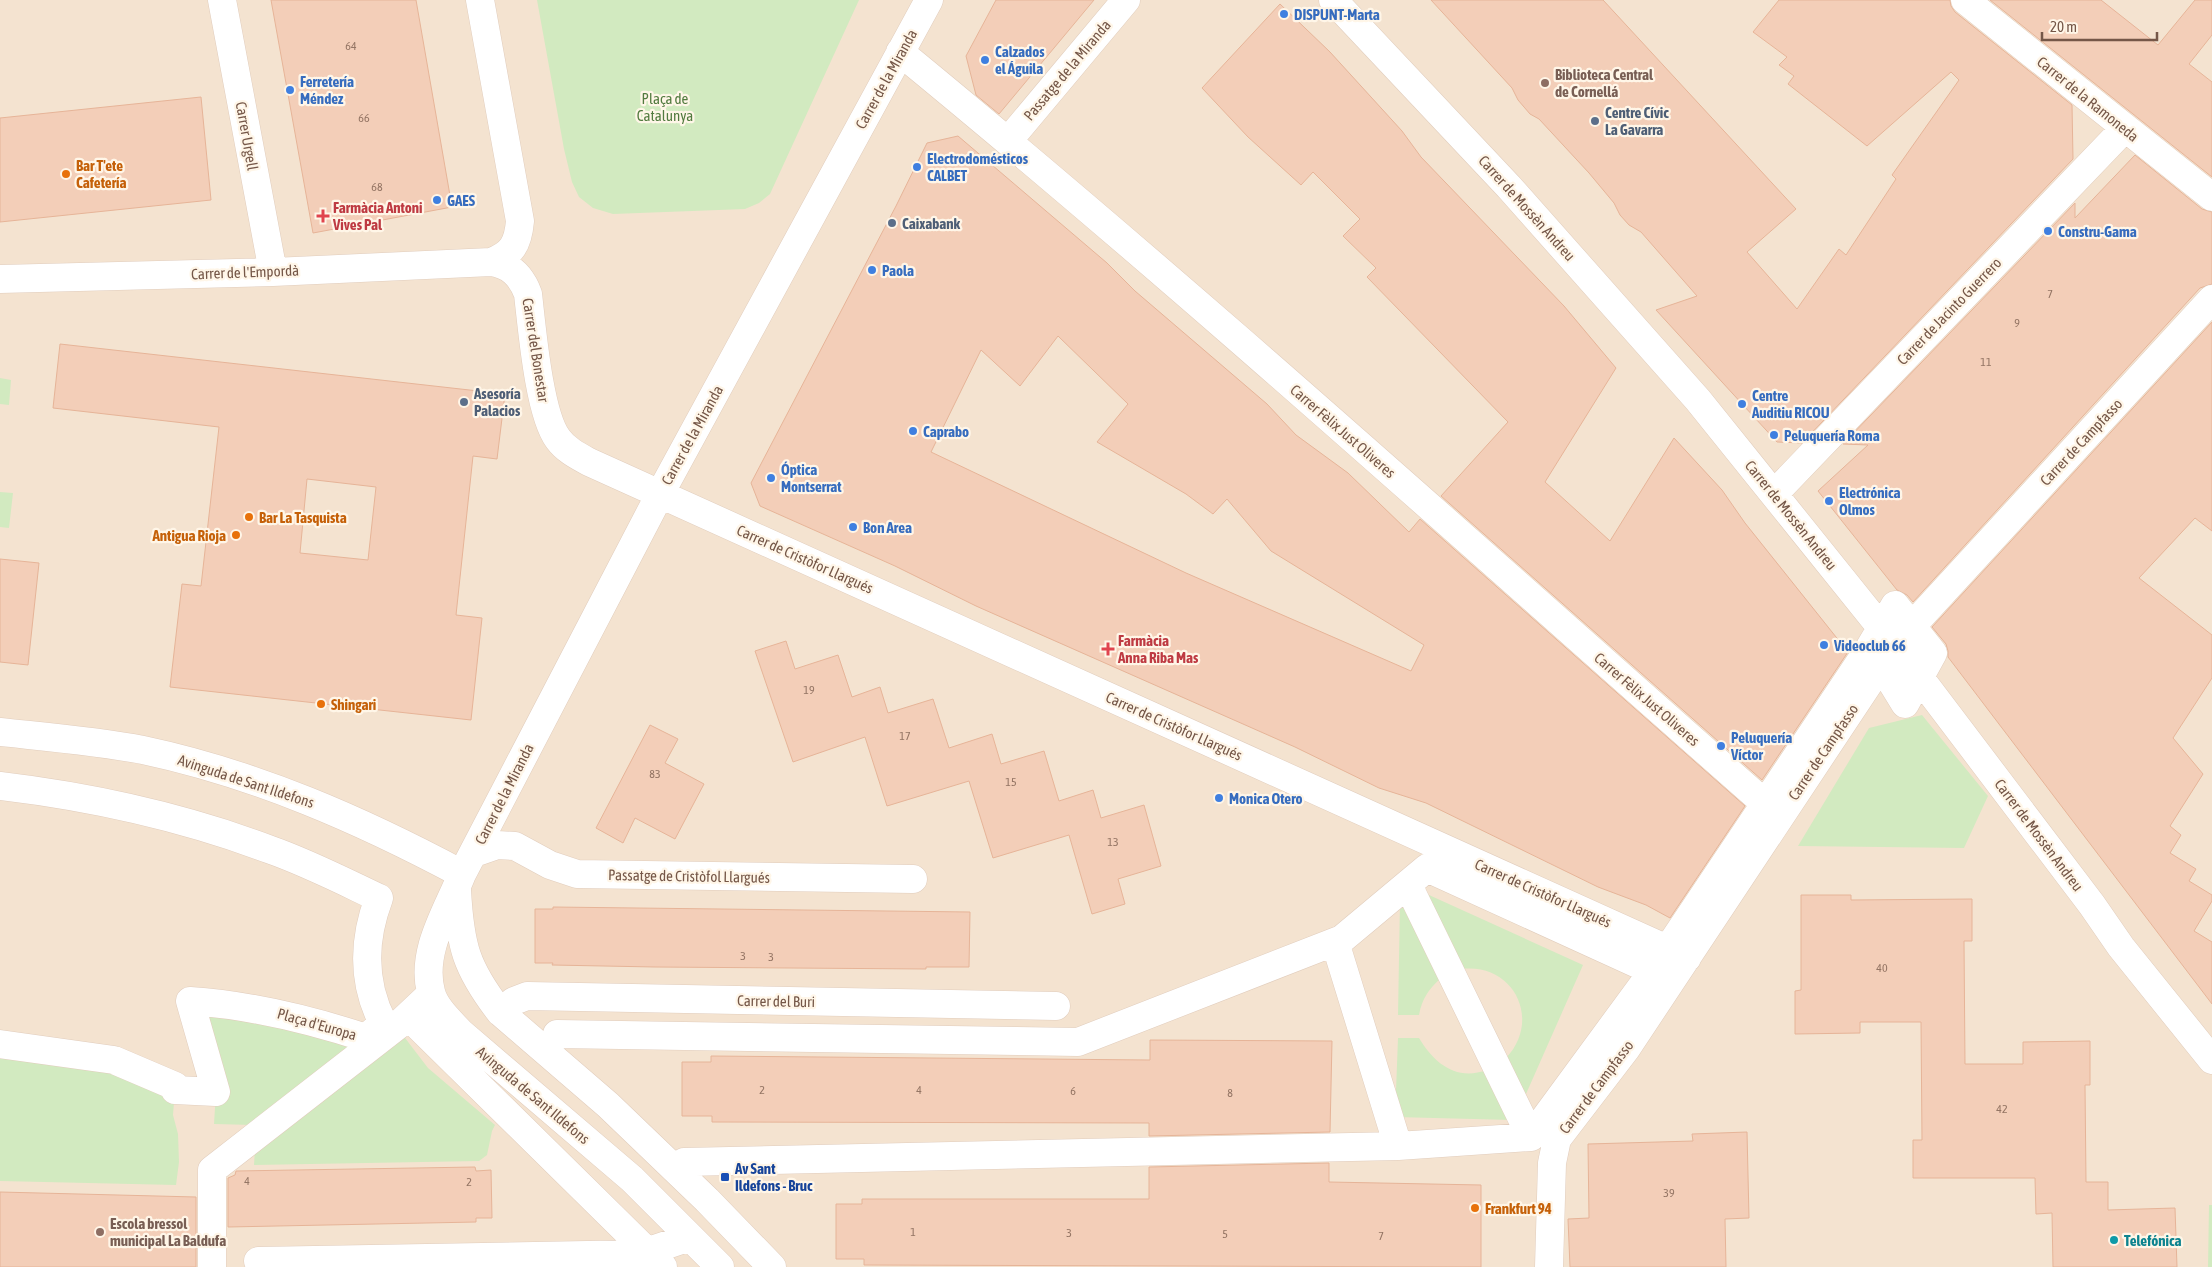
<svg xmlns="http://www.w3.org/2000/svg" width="2212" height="1267" font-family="'Asap Condensed',sans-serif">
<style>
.residential{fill:#f4e3d0}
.green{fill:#d2eac0}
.building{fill:#f3ceb8;stroke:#e6b498;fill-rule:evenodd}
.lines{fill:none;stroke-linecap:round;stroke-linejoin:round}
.minor-casing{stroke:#e1cdbd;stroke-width:29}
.minor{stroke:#fff;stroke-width:28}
.shop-dot{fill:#3f7fe0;stroke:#fff6e8;stroke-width:2}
.education-dot{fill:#8d6e63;stroke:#fff6e8;stroke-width:2}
.service-dot{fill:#5c6f8a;stroke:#fff6e8;stroke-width:2}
.food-dot{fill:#e8710a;stroke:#fff6e8;stroke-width:2}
.health-dot{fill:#e0444e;stroke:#fff6e8;stroke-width:2}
.transit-dot{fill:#1a4fb4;stroke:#fff6e8;stroke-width:2}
.culture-dot{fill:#0f9aa8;stroke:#fff6e8;stroke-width:2}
.labels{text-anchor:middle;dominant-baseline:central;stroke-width:4.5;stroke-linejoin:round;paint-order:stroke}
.number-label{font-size:12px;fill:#947564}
.shop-label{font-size:15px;font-weight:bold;fill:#366cbe;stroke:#fff6e8;text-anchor:start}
.street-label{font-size:15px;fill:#755748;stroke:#fff6e8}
.education-label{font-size:15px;font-weight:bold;fill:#785e54;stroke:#fff6e8;text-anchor:start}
.park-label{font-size:15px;fill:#527b3f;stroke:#fff6e8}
.service-label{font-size:15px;font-weight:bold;fill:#4e5e75;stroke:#fff6e8;text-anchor:start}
.food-label{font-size:15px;font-weight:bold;fill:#c56008;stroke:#fff6e8;text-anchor:start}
.health-label{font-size:15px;font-weight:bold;fill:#be3a42;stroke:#fff6e8;text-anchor:start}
.transit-label{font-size:15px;font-weight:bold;fill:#164399;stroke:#fff6e8;text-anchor:start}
.culture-label{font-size:15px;font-weight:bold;fill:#0d838f;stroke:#fff6e8;text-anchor:start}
</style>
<rect width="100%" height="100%" fill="#fdf2e1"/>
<path class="residential" d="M0 0H2212V1267H0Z"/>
<path class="green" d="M537 0H859L770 194 759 203 745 209 613 214 593 208 579 197 572 182 564 149Z
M0 378 11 380 9 405 0 404Z
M0 492 13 493 9 528 0 527Z
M1922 715 1988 796 1964 848 1798 846 1869 728Z
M1418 890 1583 965 1526 1094 1506 1058C1542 1020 1514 963 1462 969Z
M1400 901 1440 979C1428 990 1422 999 1419 1015H1398Z
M190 1001 366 1038 253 1125 214 1124 216 1092Z
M402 1034 428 1068 495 1125 492 1131 487 1155 479 1161 254 1165 255 1148Z
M1398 1038H1419C1435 1064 1456 1081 1487 1070L1513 1120 1395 1117Z
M0 1051 114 1060 175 1090 173 1115 178 1134 179 1162 176 1185 0 1181Z
M2209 1205H2212V1267H2208Z"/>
<path class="building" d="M271 0H416L452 207 313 233Z
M996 0H1094L999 114 976 95 966 56Z
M1431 0H1603L1796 209 1747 252 1797 309 1839 249 1846 255 1896 179 1892 175 1959 80 1951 72 1867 146 1788 84 1794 76 1779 65 1787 57 1753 32 1779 0H1950L1951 6 1955 12 2072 105 2073 159 1802 443 1777 442 1656 310 1697 296 1641 232 1629 225 1620 215 1614 203 1589 173 1539 119 1530 114 1518 100 1512 88Z
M1990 0H2101L2158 45 2195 0H2212V35L2189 64 2212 82V177Z
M1280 4 1330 52 1402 131 1421 157 1564 306 1616 368 1545 482 1610 541 1674 438 1722 490 1745 523 1848 652 1762 780 1441 496 1508 422 1367 277 1376 268 1343 236 1360 219 1313 172 1301 185 1248 137 1202 88Z
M201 97 211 200 0 222V118Z
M958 136 1107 263 1135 291 1267 404 1296 435 1348 473 1409 532 1420 519 1745 806 1670 918 1646 905 1598 887 1426 803 1379 788 1295 747 976 606 895 566 760 506 751 483 896 206 927 143ZM1058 336 1128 404 1097 442 1186 494 1213 514 1227 499 1271 551 1424 645 1411 671 1186 573 931 452 981 350 1020 386Z
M2135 155 2202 209 2212 212V284L2200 288 1913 602 1907 595 1897 590 1818 491 1868 445 1843 444 2075 203V218Z
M2212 322V531L2195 518 2139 578 2212 635V678L2173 738 2203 774 2170 826 2181 835 2170 853 2196 869 2189 881 2212 895V901L2194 931 2212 942V1004L1948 657V651L1946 644 1932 627Z
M60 344 505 394 497 459 473 456 456 615 482 618 471 720 170 687 182 584 201 586 219 427 53 408ZM307 479 376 487 368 560 300 553Z
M0 559 39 563 28 665 0 662Z
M786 641 795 669 838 655 852 697 880 687 888 713 933 699 949 748 992 734 1001 764 1044 751 1059 801 1093 790 1101 818 1144 805 1161 866 1118 879 1125 904 1092 914 1069 835 993 858 969 781 887 806 865 737 793 762 755 651Z
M650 725 678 739 665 763 704 784 675 839 635 818 623 843 596 828Z
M1801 895H1851V900L1972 899V941H1964L1965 1064H2023V1042L2090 1041V1085H2085L2086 1182H2108V1210L2175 1208 2177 1267H2053L2052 1213 2036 1214 2035 1178H1913V1140H1922L1921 1022H1860V1033L1795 1034V991L1801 990Z
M553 907 970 912 969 967H926V969L655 967 552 965 553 963H535V909H553Z
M1150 1040 1332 1041 1330 1132 1149 1136V1123L712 1122V1116H682V1062H711V1056L1150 1060Z
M1747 1132 1749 1218 1725 1219 1726 1267H1570L1568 1219 1589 1218 1588 1144 1693 1141 1692 1134Z
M1329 1163V1182L1481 1185V1267L864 1265V1259H836V1204H862V1199H1149V1167Z
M475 1167 476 1171 491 1170 492 1218H476V1222L228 1227V1178L235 1175 236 1171Z
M0 1192 196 1197V1267H0Z"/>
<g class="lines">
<defs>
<path id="minor" d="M222 0 273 272
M480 0 520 221C518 244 512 254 491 262
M1333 0 1509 187 1698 400 1895 645 2092 905 2121 947 2212 1060
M1965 0 2212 197
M900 52C1200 298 1487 559 1778 815
M1008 141 1126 0
M0 279 273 272 491 262C510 265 521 275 528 294 532 328 539 414 558 439 566 450 578 456 589 462L1687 958
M1774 494 2125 128
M1900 639 2212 299
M0 732C47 737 96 741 143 750 256 774 361 820 462 874
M0 786C93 797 183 817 271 850 308 863 343 881 379 898 363 940 362 982 383 1023L366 1038C308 1019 250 1005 190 1001L216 1092 175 1090V1086L114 1060 0 1044
M474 853 497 845 515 846 550 865 577 874 913 879
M1408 885 1531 1137 1653 971
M457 890C460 946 466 968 500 1012L608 1105 707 1200 772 1267
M1335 942 1398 1146 1531 1137
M500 1012 514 1001 527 996 1056 1006
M408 1016 663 1267
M557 1034 1078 1042 1342 939 1427 868 1653 971 1870 647 1905 704 1933 653 1895 605 1870 647
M684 1162 1398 1146
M258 1261 640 1254 690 1237
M212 1267V1170L397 1026 431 994
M720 1267 632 1179 461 1033C450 1021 435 1008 431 992 420 951 448 910 462 874L660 494 929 0
M1549 1267 1552 1163 1557 1139 1626 1049 1871 680"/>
</defs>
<use href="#minor" class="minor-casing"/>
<use href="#minor" class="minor"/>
</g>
<g class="shop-dot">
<circle cx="1284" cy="14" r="5"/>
<circle cx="985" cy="60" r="5"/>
<circle cx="290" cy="90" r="5"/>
<circle cx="917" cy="167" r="5"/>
<circle cx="437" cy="200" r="5"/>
<circle cx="2048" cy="231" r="5"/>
<circle cx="872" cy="270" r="5"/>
<circle cx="1742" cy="404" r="5"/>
<circle cx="913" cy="431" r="5"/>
<circle cx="1774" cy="435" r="5"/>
<circle cx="771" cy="478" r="5"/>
<circle cx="1829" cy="501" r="5"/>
<circle cx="853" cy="527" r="5"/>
<circle cx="1824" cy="645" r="5"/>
<circle cx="1721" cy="746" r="5"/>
<circle cx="1219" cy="798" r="5"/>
</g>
<g class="education-dot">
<circle cx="1545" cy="83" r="5"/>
<circle cx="100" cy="1232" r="5"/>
</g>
<g class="service-dot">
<circle cx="1595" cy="121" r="5"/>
<circle cx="892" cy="223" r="5"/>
<circle cx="464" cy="402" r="5"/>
</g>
<g class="food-dot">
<circle cx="66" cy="174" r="5"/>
<circle cx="249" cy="517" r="5"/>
<circle cx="236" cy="535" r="5"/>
<circle cx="321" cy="704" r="5"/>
<circle cx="1475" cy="1208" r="5"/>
</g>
<g class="health-dot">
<path d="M320.5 208.5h5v5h5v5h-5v5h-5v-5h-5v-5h5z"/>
<path d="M1105.5 641.5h5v5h5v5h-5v5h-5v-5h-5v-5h5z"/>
</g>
<rect class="transit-dot" x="720" y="1172" width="10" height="10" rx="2.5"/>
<circle class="culture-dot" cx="2114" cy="1240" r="5"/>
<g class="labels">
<g class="number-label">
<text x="351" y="46">64</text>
<text x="364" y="118">66</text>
<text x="377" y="187">68</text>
<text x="2050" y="294">7</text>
<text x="2017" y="323">9</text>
<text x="1986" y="362">11</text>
<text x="809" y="690">19</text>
<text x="905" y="736">17</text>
<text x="655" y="774">83</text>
<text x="1011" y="782">15</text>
<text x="1113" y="842">13</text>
<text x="743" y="956">3</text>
<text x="771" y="957">3</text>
<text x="1882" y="968">40</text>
<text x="762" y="1090">2</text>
<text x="919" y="1090">4</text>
<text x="1073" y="1091">6</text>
<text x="1230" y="1093">8</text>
<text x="2002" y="1109">42</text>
<text x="247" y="1181">4</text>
<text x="469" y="1182">2</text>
<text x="1669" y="1193">39</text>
<text x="913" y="1232">1</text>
<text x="1069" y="1233">3</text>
<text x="1225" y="1234">5</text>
<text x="1381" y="1236">7</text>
</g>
<g class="shop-label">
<text x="1294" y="14">DISPUNT-Marta</text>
<text x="995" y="51">Calzados<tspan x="995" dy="17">el Águila</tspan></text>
<text x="300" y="81">Ferretería<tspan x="300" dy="17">Méndez</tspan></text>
<text x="927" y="158">Electrodomésticos<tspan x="927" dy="17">CALBET</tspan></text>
<text x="447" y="200">GAES</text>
<text x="2058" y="231">Constru-Gama</text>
<text x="882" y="270">Paola</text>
<text x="1752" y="395">Centre<tspan x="1752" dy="17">Auditiu RICOU</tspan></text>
<text x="923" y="431">Caprabo</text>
<text x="1784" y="435">Peluquería Roma</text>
<text x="781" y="469">Óptica<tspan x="781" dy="17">Montserrat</tspan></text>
<text x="1839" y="492">Electrónica<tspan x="1839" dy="17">Olmos</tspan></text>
<text x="863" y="527">Bon Area</text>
<text x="1834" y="645">Videoclub 66</text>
<text x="1731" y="737">Peluquería<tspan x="1731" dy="17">Víctor</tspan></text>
<text x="1229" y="798">Monica Otero</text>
</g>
<g class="street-label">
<text transform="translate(1067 70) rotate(-50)">Passatge de la Miranda</text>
<text transform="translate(886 79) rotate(-61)">Carrer de la Miranda</text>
<text transform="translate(2088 99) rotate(39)">Carrer de la Ramoneda</text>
<text transform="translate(247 136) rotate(80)">Carrer Urgell</text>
<text transform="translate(1527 208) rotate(48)">Carrer de Mossèn Andreu</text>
<text transform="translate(245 272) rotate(-2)">Carrer de l'Empordà</text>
<text transform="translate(1949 311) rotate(-46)">Carrer de Jacinto Guerrero</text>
<text transform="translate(536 350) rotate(81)">Carrer del Bonestar</text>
<text transform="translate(1343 431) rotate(41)">Carrer Fèlix Just Oliveres</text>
<text transform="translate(692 435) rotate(-61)">Carrer de la Miranda</text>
<text transform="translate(2081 442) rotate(-47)">Carrer de Campfasso</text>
<text transform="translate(1791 515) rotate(51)">Carrer de Mossèn Andreu</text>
<text transform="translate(805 559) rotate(24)">Carrer de Cristòfor Llargués</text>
<text transform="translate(1647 699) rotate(41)">Carrer Fèlix Just Oliveres</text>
<text transform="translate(1174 726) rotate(24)">Carrer de Cristòfor Llargués</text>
<text transform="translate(1823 752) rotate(-56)">Carrer de Campfasso</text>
<text transform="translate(246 781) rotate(18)">Avinguda de Sant Ildefons</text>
<text transform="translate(504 794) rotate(-63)">Carrer de la Miranda</text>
<text transform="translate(2039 835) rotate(53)">Carrer de Mossèn Andreu</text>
<text transform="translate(689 876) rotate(1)">Passatge de Cristòfol Llargués</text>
<text transform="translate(1543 893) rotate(24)">Carrer de Cristòfor Llargués</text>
<text transform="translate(776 1001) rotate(1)">Carrer del Buri</text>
<text transform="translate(317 1024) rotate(16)">Plaça d'Europa</text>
<text transform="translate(1596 1087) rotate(-53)">Carrer de Campfasso</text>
<text transform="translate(533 1095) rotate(40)">Avinguda de Sant Ildefons</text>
</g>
<g class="education-label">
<text x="1555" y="74">Biblioteca Central<tspan x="1555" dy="17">de Cornellá</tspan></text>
<text x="110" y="1223">Escola bressol<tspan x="110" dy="17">municipal La Baldufa</tspan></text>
</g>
<g class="park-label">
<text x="665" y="98">Plaça de<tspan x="665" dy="17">Catalunya</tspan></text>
</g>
<g class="service-label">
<text x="1605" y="112">Centre Cívic<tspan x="1605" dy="17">La Gavarra</tspan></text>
<text x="902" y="223">Caixabank</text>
<text x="474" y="393">Asesoría<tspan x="474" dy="17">Palacios</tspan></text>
</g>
<g class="food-label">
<text x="76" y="165">Bar T'ete<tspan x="76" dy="17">Cafetería</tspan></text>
<text x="259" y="517">Bar La Tasquista</text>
<text x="226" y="535" text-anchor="end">Antigua Rioja</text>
<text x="331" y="704">Shingari</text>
<text x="1485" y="1208">Frankfurt 94</text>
</g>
<g class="health-label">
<text x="333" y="207">Farmàcia Antoni<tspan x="333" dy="17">Vives Pal</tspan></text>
<text x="1118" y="640">Farmàcia<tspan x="1118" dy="17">Anna Riba Mas</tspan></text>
</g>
<g class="transit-label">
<text x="735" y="1168">Av Sant<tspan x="735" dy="17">Ildefons - Bruc</tspan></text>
</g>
<g class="culture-label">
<text x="2124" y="1240">Telefónica</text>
</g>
</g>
<path d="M2042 32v8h115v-8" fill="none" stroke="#755748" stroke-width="2.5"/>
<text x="2050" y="32" font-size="15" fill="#755748" stroke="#fff6e8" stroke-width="4" paint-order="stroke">20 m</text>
</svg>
